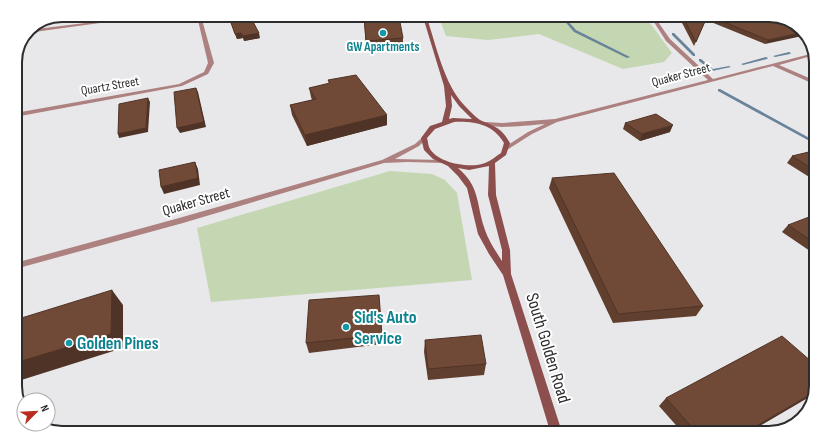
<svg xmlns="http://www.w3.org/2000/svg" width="831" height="448" font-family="'Sofia Sans Condensed',sans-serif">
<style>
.green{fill:#c4d7b2}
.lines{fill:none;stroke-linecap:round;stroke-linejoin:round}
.stream{fill:#69849a;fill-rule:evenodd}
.street{fill:#ad817f;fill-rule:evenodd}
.secondary{fill:#8c4f4e;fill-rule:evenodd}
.wall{fill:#613f2f}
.shaded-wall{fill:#4f3326}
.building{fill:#714937;stroke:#4f3326}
.culture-dot{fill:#0f9aa8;stroke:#fff;stroke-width:1.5}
.labels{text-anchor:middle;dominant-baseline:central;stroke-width:4;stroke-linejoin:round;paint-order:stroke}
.far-culture-label{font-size:13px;font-weight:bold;fill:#0d838f;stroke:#fff}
.far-street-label{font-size:13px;fill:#2d2d2e;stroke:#fff}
.street-label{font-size:15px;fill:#2d2d2e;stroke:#fff}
.near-culture-label{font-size:18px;font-weight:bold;fill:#0d838f;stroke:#fff;text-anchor:start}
.near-street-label{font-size:18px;fill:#2d2d2e;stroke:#fff}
.rim{fill:none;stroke:#2d2d2e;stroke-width:2}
</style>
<rect width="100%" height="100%" fill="#e8e8eb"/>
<path class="green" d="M439 18 647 19 672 53 664 62 623 69 539 34 488 40 446 36Z
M390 171 432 174 445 180 457 193 472 280 211 302 197 228Z"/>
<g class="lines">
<path class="stream" d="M562 18H565L576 30 630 57 627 58 574 32Z
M672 33H674L695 54V56H693L672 35Z
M789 52 791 53 790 54 775 57 773 56Z
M766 57 768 58 767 59 743 65 741 64Z
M699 59H701L713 69 729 66 731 67 712 71 699 61Z
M718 89H720L815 141V144L718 91Z"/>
<path class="street" d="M143 16H151L27 33 28 30Z
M197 16H201L214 63 208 74 182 86 15 117V113L179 84 204 72 208 63Z
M652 19H656L670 39 713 79 814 53 815 55 779 65 816 81V85L773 66 557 122 532 134 507 150 505 149V147L528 132 545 124C532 125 492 130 483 124L486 122 502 123 555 119 708 80 666 41Z
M424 136 427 138 419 146 395 159 442 160 444 161 445 162 444 163 408 162 384 163 183 223 15 269V263L179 218 382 160 415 144Z"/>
<path class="secondary" d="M423 17 427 18C436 45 444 84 464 105 469 110 476 118 482 121 497 127 502 129 510 143L506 155 495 163 496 195 510 250 511 274 562 432 550 431 503 275 489 254 478 234 467 188 458 176 448 166 433 159 424 150 421 138 430 126 442 122 446 106 444 86ZM451 95 459 106 472 119 453 118 449 119 452 106ZM454 122C474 121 493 124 504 143L501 153C496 156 491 161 485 163 470 169 436 163 429 147 428 144 428 141 427 138L435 129ZM489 166 488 195 502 250V261C495 250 488 240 484 227 476 202 480 187 458 168L469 170Z"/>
</g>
<path class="wall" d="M139 16H171V21L141 22Z
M364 17 403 38V48L366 50Z
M680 19 790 20 765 44 706 20 694 46Z
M230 20 260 38 244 41 243 38 237 39Z
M328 80 387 115V125L307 146 292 115 290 105 312 100 311 97 309 88 329 84Z
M625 123 670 132 640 141 623 129Z
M815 152 814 180 787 163 792 156Z
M552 178 703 306 696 316 613 323 549 188Z
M814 220 813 250 810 251 782 232 788 225Z
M379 295 382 344 309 353 306 343Z
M425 340 486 364 484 375 428 380 424 352Z
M666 398 748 433 682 432 659 406Z"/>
<path class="shaded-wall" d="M803 32 807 35 765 44 768 40Z
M241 33 243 38 237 39 235 34Z
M259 33 260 38 244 41 243 36Z
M196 88 198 92 206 127 180 133 177 128Z
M148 98 150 102 148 132 119 138 118 134Z
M387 115V125L307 146 305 135Z
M673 125 670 132 640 141 642 134Z
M195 162 198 169 200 185 164 194 161 187Z
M112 290 123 305V348L15 382V363Z
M811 394V396L748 433H744Z"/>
<path class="building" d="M229 16H250L259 33 243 36 241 33 235 34 230 20Z
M364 17H399L403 38 366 41Z
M684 19H706L696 42Z
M719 20H790L803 32 768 40Z
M356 75 387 115 305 135 290 105 316 99 309 88 330 83 328 80Z
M196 88 204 122 177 128 174 92Z
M148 98 146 128 118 134 119 104Z
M656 114 673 125 642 134 625 123Z
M813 151 815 152 814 170 792 156Z
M195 162 198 178 161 187 159 170Z
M614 173 703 306 618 314 552 178Z
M809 217 814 220 813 242 788 225Z
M112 290 111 334 15 363V320Z
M379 295 382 335 306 343 309 300Z
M481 335 486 364 428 369 425 340Z
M782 336 812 362 811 394 744 433H697L666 398Z"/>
<g class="culture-dot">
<circle cx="383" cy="33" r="4"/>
<circle cx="346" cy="327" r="4"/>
<circle cx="69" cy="343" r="4"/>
</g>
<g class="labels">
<g class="far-culture-label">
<text x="383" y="47">GW Apartments</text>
</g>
<g class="far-street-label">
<text transform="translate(681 75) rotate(-15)">Quaker Street</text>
<text transform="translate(110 86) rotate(-10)">Quartz Street</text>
</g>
<g class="street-label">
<text transform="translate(196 202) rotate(-16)">Quaker Street</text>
</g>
<g class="near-culture-label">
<text x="354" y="317">Sid's Auto<tspan x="354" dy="21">Service</tspan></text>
<text x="77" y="343">Golden Pines</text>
</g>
<g class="near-street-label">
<text transform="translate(548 348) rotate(73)">South Golden Road</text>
</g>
</g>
<path d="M0 0H831V448H0ZM62 22H769A40 40 0 0 1 809 62V386A40 40 0 0 1 769 426H62A40 40 0 0 1 22 386V62A40 40 0 0 1 62 22Z" fill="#fff" fill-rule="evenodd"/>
<path class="rim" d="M62 22H769A40 40 0 0 1 809 62V386A40 40 0 0 1 769 426H62A40 40 0 0 1 22 386V62A40 40 0 0 1 62 22Z"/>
<g transform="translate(36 412) rotate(66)"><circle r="19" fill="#ffffff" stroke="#ababab"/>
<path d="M0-3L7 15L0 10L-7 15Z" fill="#b82b1d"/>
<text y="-6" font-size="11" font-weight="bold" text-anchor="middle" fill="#2d2d2e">N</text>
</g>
</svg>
